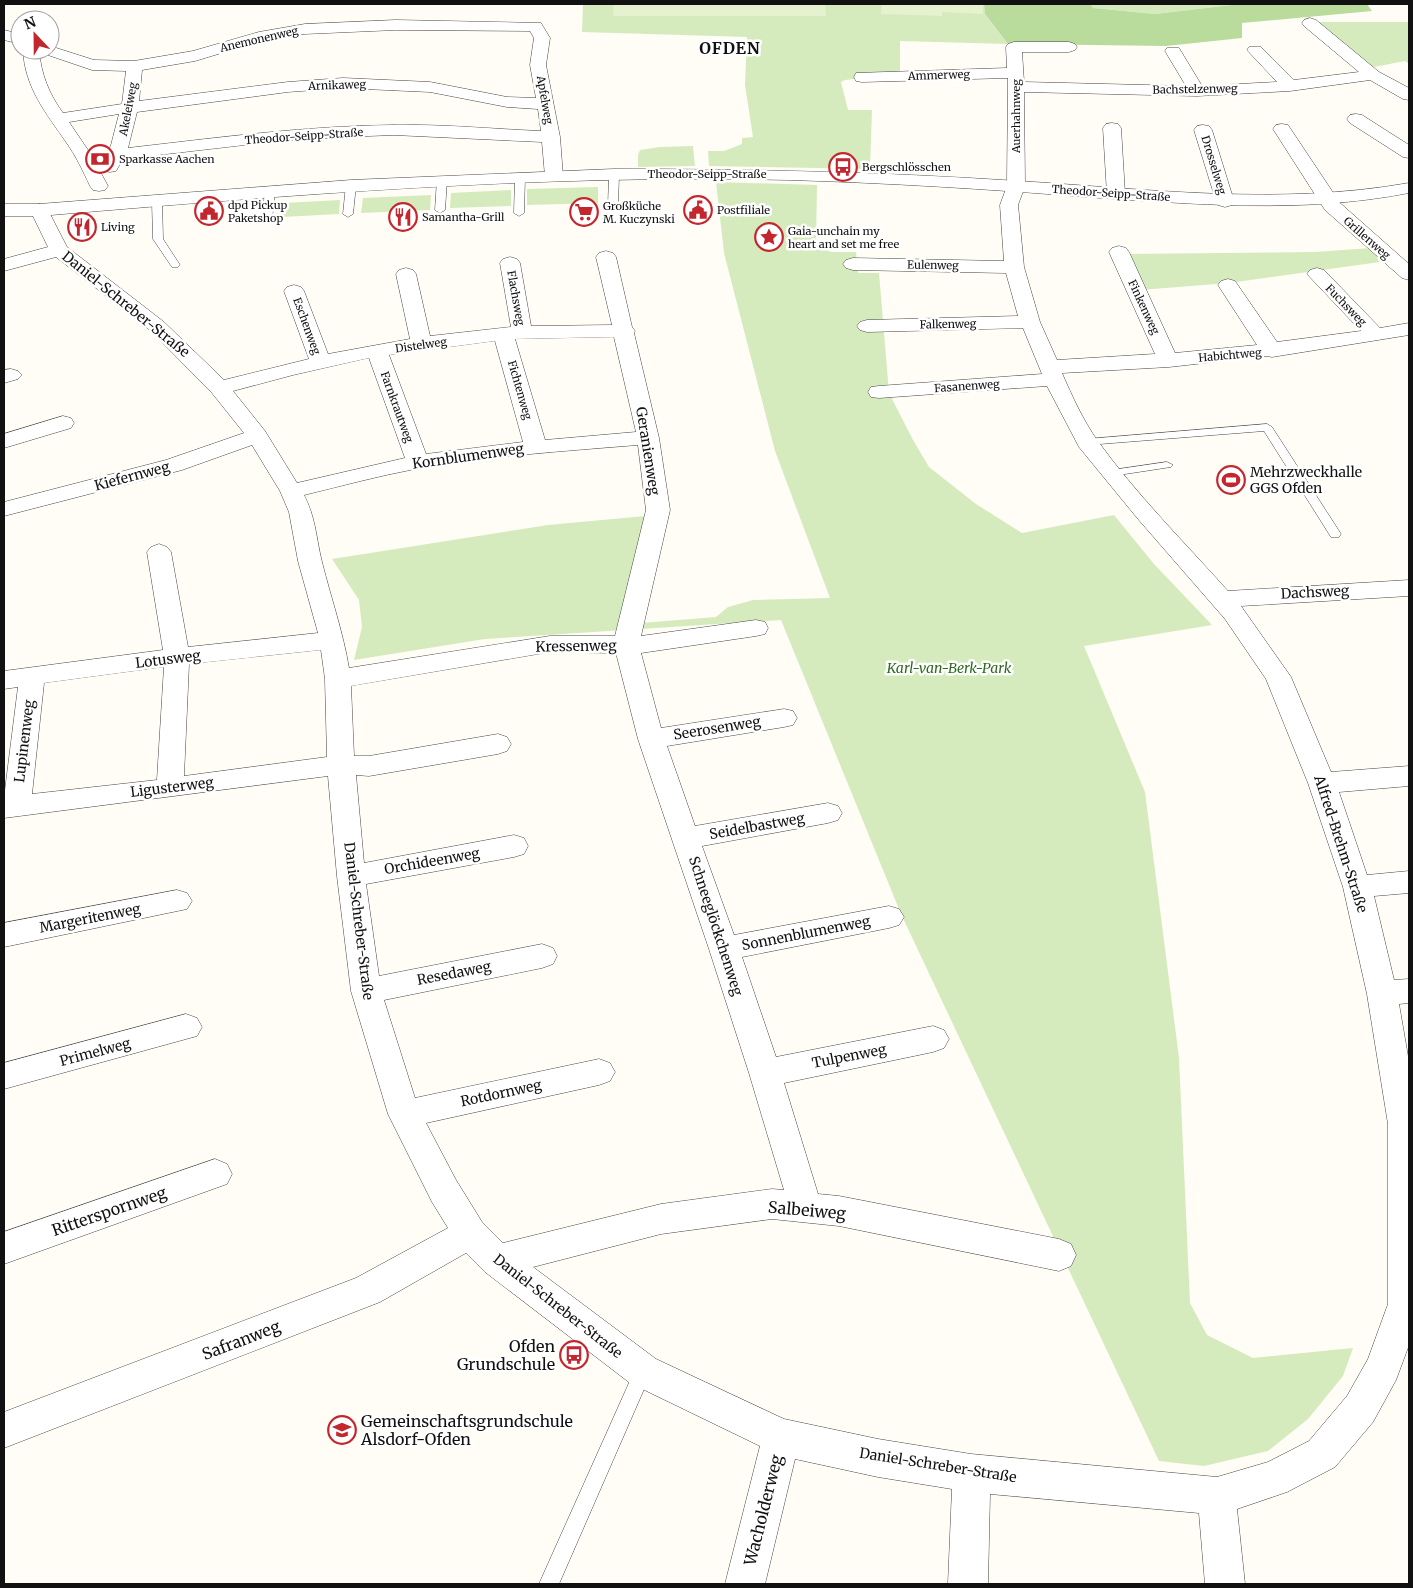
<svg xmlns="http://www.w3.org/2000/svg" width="1413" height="1588" font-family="Merriweather,serif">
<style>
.green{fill:#d5ebbd}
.forest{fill:#b9dc9c}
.pitch{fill:#e6f2cf}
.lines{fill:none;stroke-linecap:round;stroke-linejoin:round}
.service-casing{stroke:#444;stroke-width:1}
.minor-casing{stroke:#444;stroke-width:1}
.tertiary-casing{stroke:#444;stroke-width:1}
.service{fill:#fff;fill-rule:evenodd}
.minor{fill:#fff;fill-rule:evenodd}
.tertiary{fill:#fff;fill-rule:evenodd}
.labels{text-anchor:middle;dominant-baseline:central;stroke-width:5;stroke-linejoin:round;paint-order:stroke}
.far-street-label{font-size:11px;fill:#111;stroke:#fff}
.far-poi-label{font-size:11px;fill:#111;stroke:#fff;text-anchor:start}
.street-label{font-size:14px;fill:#111;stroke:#fff}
.poi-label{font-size:14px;fill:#111;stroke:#fff;text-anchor:start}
.park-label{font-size:14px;font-style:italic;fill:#2f6b1f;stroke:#fff}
.far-district-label{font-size:16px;font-weight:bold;letter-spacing:1px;fill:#111;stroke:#fff}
.near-street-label{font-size:16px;fill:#111;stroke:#fff}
.near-poi-label{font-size:16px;fill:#111;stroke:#fff;text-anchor:end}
</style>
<rect width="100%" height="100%" fill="#fffdf5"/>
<path class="green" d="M583 4H984L985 14 1008 44 900 41V74L845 80 841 82 848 110H872L870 169 709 166 708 151H724L742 144V138L753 137 745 85 747 37 582 32Z
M1090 4H1240L1155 14 1093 8Z
M1311 22H1409V64L1405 61 1369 68Z
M693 146 695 166 638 167V155L640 150 660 147Z
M716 182 817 185 816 244 831 252H856L858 273H879L889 393 913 440 929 467 976 504 1022 533 1114 515 1154 564 1212 625 1084 646 1145 792 1179 1058 1190 1303 1207 1335 1253 1358 1353 1348 1343 1376 1308 1419 1268 1451 1204 1466 1159 1461 901 914 781 620 485 639 354 660 362 627 359 600 332 559 548 525 656 515 629 624 716 617 728 607 753 600 830 598 775 451 724 253Z
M598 187V203L527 205V189Z
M511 190V206L450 208 451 193Z
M431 195 430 210 361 213 363 198Z
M340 200 339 214 282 217 284 203Z
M1371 248 1387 261 1229 283 1140 290 1124 254 1315 252Z"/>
<path class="forest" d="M984 4H1090L1093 8 1155 14 1240 4H1367L1372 11 1242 23V38L1166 46 1008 44 985 14Z"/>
<path class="pitch" d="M614 4H825L826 16H613Z
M882 4H983V14L942 12V16L881 14Z"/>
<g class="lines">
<defs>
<path id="service" d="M614 171 619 174 618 207 613 210 608 207 609 174Z
M520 174 525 177 524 213 519 216 514 213 515 177Z
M442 177 447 180 445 210 440 213 435 210 437 180Z
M351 182 356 185 353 214 348 217 343 214 346 185Z
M270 188 275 191 272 219 267 222 262 219 265 191Z
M157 198 162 201 163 239 180 265 178 267H172L153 239 152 201Z
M1267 424 1272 427 1341 534 1339 537H1331L1264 431 1087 445 1081 442 1087 439Z
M1167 462 1173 465 1171 467 1112 476 1106 473 1112 470Z
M643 1362 649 1365 652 1371 559 1584H539L637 1365Z"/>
<path id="minor" d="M1310 18 1316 20 1379 72 1409 88V100L1403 99 1370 80 1290 91 1197 96 1024 92 1025 186 1018 205 1024 267 1040 322 1057 360 1155 354 1109 252 1112 248 1119 246 1126 248 1129 252 1175 353 1257 345 1218 285 1221 281 1228 279 1235 281 1277 342 1361 331 1307 274 1310 270 1317 268 1324 270 1380 328 1409 323V335L1272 357 1267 356 1169 367 1062 373C1072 396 1083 420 1097 440 1136 494 1184 542 1228 591L1409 580V596L1241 606 1291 677 1331 772 1409 766V786L1339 792 1367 875 1409 871V893L1374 896 1394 980 1409 979V1003L1399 1004 1409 1062V1345L1396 1380 1373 1422 1335 1467 1287 1492 1237 1509 1245 1584H1205L1199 1513 990 1494 988 1584H948L952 1489 878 1477 795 1459 765 1584H725L760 1446 630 1383 485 1272 466 1253 380 1302 4 1448V1412L356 1278 448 1228 432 1202 388 1114 351 991 337 876 328 776 4 818V798L18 687 4 689V671L163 650 147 552 151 547 159 544 167 547 171 552 188 647 318 633 298 561 289 512 280 491 252 445 182 470 4 516V502L166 460 244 433 212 393 150 330 56 257 4 271V259L48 247 30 210 32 206 39 204 46 206 48 210 67 247 164 322 224 380 309 359 284 291 287 287 294 285 301 287 304 291 328 354 410 339 396 274 399 270 406 268 413 270 416 274 430 336 511 327 500 263 503 259 510 257 517 259 520 263 531 326 612 325 596 257 599 253 606 251 613 253 616 257 632 327 635 331 634 333 659 438 670 510 641 636 756 620 765 622 768 628 765 634 756 636 641 653 661 728 784 709 793 711 797 718 793 725 784 727 667 746 695 826 828 803 838 806 842 813 838 820 828 823 702 846 734 935 889 906 899 909 904 917 899 925 889 928 742 957 776 1057 933 1026 944 1030 949 1039 944 1048 933 1052 784 1083 818 1194 839 1196 1059 1239 1071 1244 1076 1255 1071 1266 1059 1271 839 1226 772 1219 661 1234 533 1267 656 1359 784 1419 878 1439 971 1454 1217 1477 1268 1462 1309 1441 1347 1396 1368 1359 1388 1304V1124L1367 994 1343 887 1308 783 1266 679 1225 619 1138 519 1079 447 1047 386 879 398 871 397 868 392 871 387 879 386 1042 374 1023 328 867 332 860 330 857 326 860 322 867 320 1018 316 1006 273 853 270 846 268 843 264 846 260 853 258 1004 261 1000 205 1007 186 1008 78 862 82 856 81 854 77 856 73 1007 68 1006 47 1008 44 1014 42H1069L1075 44 1077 47 1075 50 1069 52H1022L1024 82 1186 86 1165 51 1167 48H1179L1202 86 1277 82 1247 50 1249 47H1261L1294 80 1359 72 1304 26 1302 23 1304 20ZM614 337 636 432 545 440 515 339ZM495 341 523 442 426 454 389 355ZM369 358 405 458 297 483 265 431 233 391 293 375ZM638 445 646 510 615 636H550L349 668C343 632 331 598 322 562 316 538 316 518 304 495 341 486 378 476 415 469 489 456 564 451 638 445ZM321 650 325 679 327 757 184 776 189 664ZM550 652 616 653 638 739 709 949 749 1073 784 1190 772 1189 661 1204 503 1243 482 1222 456 1180 426 1123 599 1085 610 1081 615 1072 610 1063 599 1059 415 1098 384 1000 542 968 553 964 557 956 553 948 542 944 379 976 366 884 514 857 524 854 528 846 524 838 514 835 364 863 356 775 369 776 498 754 507 751 511 744 507 737 498 734 369 756H354L351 686ZM164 667 157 780 32 794 44 683Z
M396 20 541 23 550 38 546 65 560 137 563 176 560 180 554 181 548 180 545 176 542 142 394 135 343 137 279 141 123 159 116 171 110 172 104 171 101 167 111 145 119 114 69 122 90 153 108 186 105 190 99 191 93 190 90 186C83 171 76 156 66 142 46 113 25 88 23 50H39C41 74 49 94 63 113L122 104 126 71 92 70 42 53 40 50H50V46L94 60 134 61 193 51 259 32 305 24ZM396 30 530 31 534 38 530 65 536 98 507 97 430 82 343 78 288 82 139 101 142 70 195 61 261 41 305 34ZM343 88 430 92 507 107 538 109 541 131C492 129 442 124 393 125 304 126 216 138 128 148L137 112 288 92Z
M4 30 20 34V44L4 40Z
M1356 114 1362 115 1409 145V158L1403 157 1350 123 1347 119 1350 115Z
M1112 123 1118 124 1121 128 1125 194 1122 198 1116 199 1110 198 1107 194 1103 128 1106 124Z
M1282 124 1288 125 1340 203 1409 264V280L1402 278 1325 210 1273 129 1276 125Z
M1203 125 1209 126 1212 130 1234 201 1232 205 1225 207 1218 205 1216 201 1194 130 1197 126Z
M11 369 18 371 22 375 18 379 4 383V370Z
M63 416 71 418 74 423 71 428 4 448V434Z
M177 890 187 893 192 901 187 909 4 947V923Z
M186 1014 197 1018 202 1027 197 1036 4 1089V1063Z
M215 1159 227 1164 232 1174 227 1184 4 1264V1232Z"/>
<path id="tertiary" d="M614 169C749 169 883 172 1018 181 1148 189 1279 206 1409 183V193C1301 214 1195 204 1086 197 988 189 889 183 790 180 539 174 289 195 39 216H4V204H39L351 180Z"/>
</defs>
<use href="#service" class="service-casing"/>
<use href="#minor" class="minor-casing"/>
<use href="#tertiary" class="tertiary-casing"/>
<use href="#service" class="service"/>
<use href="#minor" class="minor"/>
<use href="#tertiary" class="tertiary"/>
</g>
<defs>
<symbol id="bank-ring" viewBox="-11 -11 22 22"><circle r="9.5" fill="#fff" stroke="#c4262e" stroke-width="1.5"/><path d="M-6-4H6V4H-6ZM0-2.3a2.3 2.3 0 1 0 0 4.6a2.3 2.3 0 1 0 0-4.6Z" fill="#c4262e"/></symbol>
<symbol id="bus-ring" viewBox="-11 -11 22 22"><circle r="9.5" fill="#fff" stroke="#c4262e" stroke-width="1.5"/><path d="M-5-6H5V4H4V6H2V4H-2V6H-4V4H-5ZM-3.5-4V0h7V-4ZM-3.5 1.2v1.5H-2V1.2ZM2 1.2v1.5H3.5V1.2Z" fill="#c4262e"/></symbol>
<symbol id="civic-ring" viewBox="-11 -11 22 22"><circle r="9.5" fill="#fff" stroke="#c4262e" stroke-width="1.5"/><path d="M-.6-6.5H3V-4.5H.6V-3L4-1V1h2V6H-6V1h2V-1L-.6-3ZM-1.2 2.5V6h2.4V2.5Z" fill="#c4262e"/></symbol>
<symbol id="supermarket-ring" viewBox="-11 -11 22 22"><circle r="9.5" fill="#fff" stroke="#c4262e" stroke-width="1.5"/><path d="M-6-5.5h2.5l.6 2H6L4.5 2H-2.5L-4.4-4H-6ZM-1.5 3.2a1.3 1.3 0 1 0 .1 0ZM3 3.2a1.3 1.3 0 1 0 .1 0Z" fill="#c4262e"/></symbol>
<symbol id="restaurant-ring" viewBox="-11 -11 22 22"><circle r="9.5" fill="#fff" stroke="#c4262e" stroke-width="1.5"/><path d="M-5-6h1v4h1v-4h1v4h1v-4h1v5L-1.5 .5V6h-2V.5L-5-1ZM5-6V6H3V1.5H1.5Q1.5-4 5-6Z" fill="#c4262e"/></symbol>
<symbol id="sight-ring" viewBox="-11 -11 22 22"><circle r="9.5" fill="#fff" stroke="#c4262e" stroke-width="1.5"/><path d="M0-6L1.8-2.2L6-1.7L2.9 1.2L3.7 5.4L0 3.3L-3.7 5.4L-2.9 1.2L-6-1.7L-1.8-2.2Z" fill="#c4262e"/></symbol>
<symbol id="stadium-ring" viewBox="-11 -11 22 22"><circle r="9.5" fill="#fff" stroke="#c4262e" stroke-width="1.5"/><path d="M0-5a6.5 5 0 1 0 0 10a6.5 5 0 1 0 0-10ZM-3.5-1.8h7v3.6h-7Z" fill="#c4262e"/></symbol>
<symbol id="school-ring" viewBox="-11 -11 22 22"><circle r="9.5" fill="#fff" stroke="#c4262e" stroke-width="1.5"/><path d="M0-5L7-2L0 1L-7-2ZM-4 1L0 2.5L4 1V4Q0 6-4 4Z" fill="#c4262e"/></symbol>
</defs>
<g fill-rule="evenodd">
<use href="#bank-ring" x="84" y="143" width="32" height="32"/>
<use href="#bus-ring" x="827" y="151" width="32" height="32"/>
<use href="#civic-ring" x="682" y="194" width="32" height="32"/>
<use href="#civic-ring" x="193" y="195" width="32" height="32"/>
<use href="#supermarket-ring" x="568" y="196" width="32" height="32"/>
<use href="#restaurant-ring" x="387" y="201" width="32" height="32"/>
<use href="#restaurant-ring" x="66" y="211" width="32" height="32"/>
<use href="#sight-ring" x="753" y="221" width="32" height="32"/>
<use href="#stadium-ring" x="1215" y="464" width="32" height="32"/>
<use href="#bus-ring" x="558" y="1339" width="32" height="32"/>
<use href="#school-ring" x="326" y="1414" width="32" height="32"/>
</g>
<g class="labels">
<g class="far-street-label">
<text transform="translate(259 39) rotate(-13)">Anemonenweg</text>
<text transform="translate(939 75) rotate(-2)">Ammerweg</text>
<text transform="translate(337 85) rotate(-2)">Arnikaweg</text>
<text transform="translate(1195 89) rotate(-1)">Bachstelzenweg</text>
<text transform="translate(545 100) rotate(80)">Apfelweg</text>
<text transform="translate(128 109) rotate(-79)">Akeleiweg</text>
<text transform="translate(1016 116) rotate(-90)">Auerhahnweg</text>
<text transform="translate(304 136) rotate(-4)">Theodor-Seipp-Straße</text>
<text transform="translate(1214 165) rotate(73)">Drosselweg</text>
<text x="707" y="174">Theodor-Seipp-Straße</text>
<text transform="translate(1111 193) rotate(4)">Theodor-Seipp-Straße</text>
<text transform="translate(1367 238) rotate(41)">Grillenweg</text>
<text transform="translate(933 265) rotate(1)">Eulenweg</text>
<text transform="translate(516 298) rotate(80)">Flachsweg</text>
<text transform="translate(1346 305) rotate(46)">Fuchsweg</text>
<text transform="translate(1144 307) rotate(65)">Finkenweg</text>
<text transform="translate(948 324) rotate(-1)">Falkenweg</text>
<text transform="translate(307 326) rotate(70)">Eschenweg</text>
<text transform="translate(421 345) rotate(-8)">Distelweg</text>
<text transform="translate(1230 355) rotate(-5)">Habichtweg</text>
<text transform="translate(967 386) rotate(-4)">Fasanenweg</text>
<text transform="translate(520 390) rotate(74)">Fichtenweg</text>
<text transform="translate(397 407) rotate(70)">Farnkrautweg</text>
</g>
<g class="far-poi-label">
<text x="119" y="159">Sparkasse Aachen</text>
<text x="862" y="167">Bergschlösschen</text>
<text x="228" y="205">dpd Pickup<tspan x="228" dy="13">Paketshop</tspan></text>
<text x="603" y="206">Großküche<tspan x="603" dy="13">M. Kuczynski</tspan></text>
<text x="717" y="210">Postfiliale</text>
<text x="422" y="217">Samantha-Grill</text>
<text x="101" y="227">Living</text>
<text x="788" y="231">Gaia-unchain my<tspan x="788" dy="13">heart and set me free</tspan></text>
</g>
<g class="street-label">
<text transform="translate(126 304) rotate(39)">Daniel-Schreber-Straße</text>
<text transform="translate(648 451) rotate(81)">Geranienweg</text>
<text transform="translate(468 456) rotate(-8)">Kornblumenweg</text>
<text transform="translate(132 476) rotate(-15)">Kiefernweg</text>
<text transform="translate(1315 592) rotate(-3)">Dachsweg</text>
<text transform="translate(576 646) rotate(-1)">Kressenweg</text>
<text transform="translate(168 659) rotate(-7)">Lotusweg</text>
<text transform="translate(717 728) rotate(-9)">Seerosenweg</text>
<text transform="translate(24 741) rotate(-83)">Lupinenweg</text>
<text transform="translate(172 787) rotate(-7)">Ligusterweg</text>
<text transform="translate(757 826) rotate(-10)">Seidelbastweg</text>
<text transform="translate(1341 844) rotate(72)">Alfred-Brehm-Straße</text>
<text transform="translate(432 861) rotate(-10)">Orchideenweg</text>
<text transform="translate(90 918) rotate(-11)">Margeritenweg</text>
<text transform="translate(359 921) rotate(83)">Daniel-Schreber-Straße</text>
<text transform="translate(716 926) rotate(72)">Schneeglöckchenweg</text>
<text transform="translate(806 933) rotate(-11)">Sonnenblumenweg</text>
<text transform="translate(454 973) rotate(-11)">Resedaweg</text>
<text transform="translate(95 1052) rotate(-15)">Primelweg</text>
<text transform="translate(849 1056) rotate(-11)">Tulpenweg</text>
<text transform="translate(501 1093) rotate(-12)">Rotdornweg</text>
<text transform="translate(558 1306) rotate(38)">Daniel-Schreber-Straße</text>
<text transform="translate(938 1465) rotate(9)">Daniel-Schreber-Straße</text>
</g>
<g class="poi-label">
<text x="1250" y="472">Mehrzweckhalle<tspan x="1250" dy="16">GGS Ofden</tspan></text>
</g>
<g class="park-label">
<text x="949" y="668">Karl-van-Berk-Park</text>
</g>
<g class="far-district-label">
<text x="730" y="48">OFDEN</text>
</g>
<g class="near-street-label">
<text transform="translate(807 1210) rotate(5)">Salbeiweg</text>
<text transform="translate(109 1211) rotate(-19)">Ritterspornweg</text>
<text transform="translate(241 1340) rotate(-21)">Safranweg</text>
<text transform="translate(763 1510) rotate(-76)">Wacholderweg</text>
</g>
<g class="near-poi-label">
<text x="555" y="1346">Ofden<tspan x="555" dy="18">Grundschule</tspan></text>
<text x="361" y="1421" text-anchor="start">Gemeinschaftsgrundschule<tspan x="361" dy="18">Alsdorf-Ofden</tspan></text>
</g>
</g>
<rect width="1413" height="1588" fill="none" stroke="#111111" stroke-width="10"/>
<g transform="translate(35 35) rotate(338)"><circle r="24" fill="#ffffff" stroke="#a0a0a0"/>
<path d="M0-4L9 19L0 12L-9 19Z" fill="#c4262e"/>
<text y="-8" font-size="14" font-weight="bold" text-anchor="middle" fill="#111111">N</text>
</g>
</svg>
